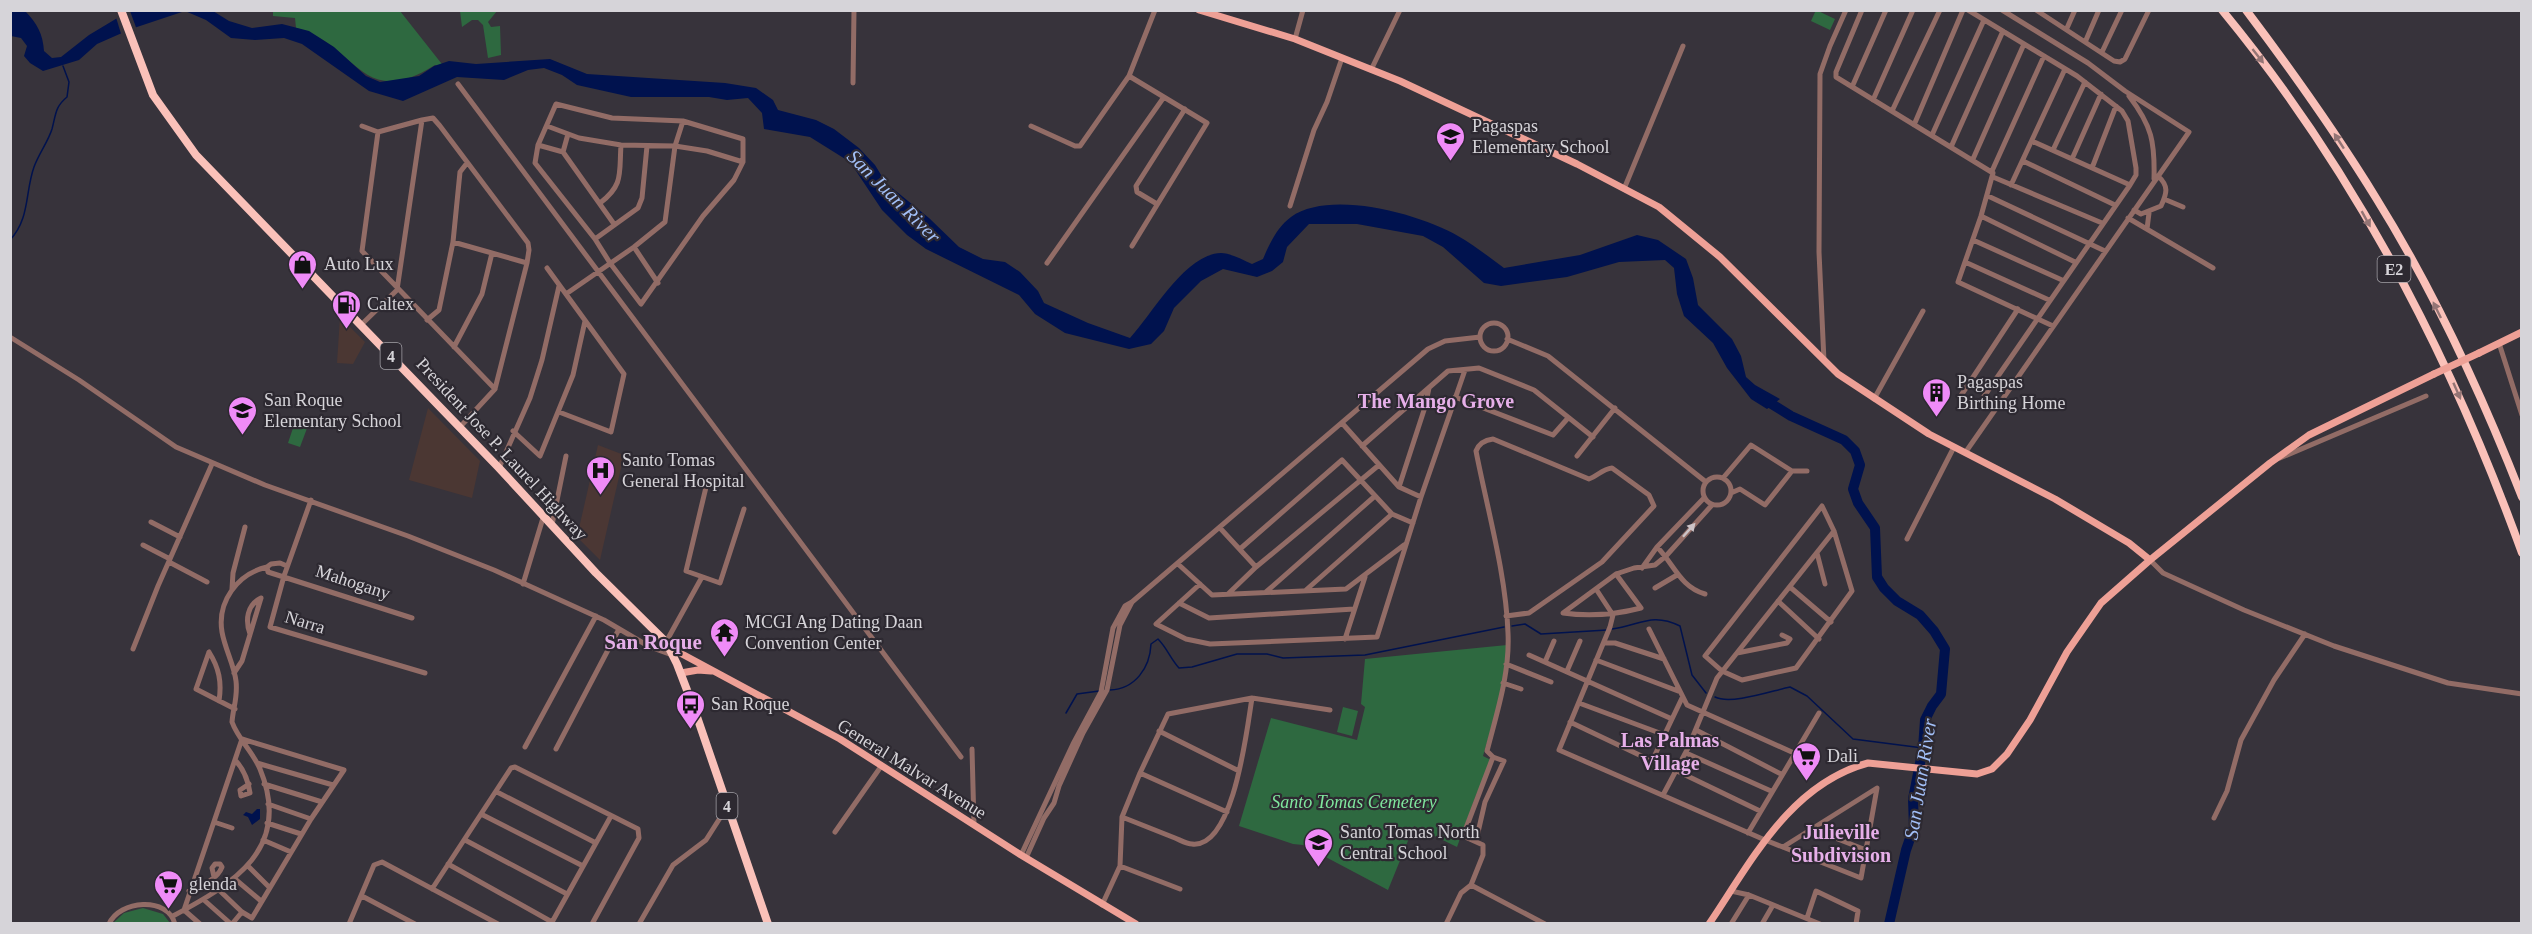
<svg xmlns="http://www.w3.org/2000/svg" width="2532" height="934" font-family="Georgia,serif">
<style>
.commercial{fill:#4b3733}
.medical{fill:#4b3734}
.green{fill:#2e6940}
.water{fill:#00124e}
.pier{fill:#37333b}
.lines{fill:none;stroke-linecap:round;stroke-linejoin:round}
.stream{stroke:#00124e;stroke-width:1.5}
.river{stroke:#00124e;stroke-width:10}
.minor{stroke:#926c66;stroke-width:5}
.major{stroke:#eea096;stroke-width:7}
.highway{stroke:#fac1b9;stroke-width:8}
.major-bridge{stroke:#eea096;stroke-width:7}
.oneway{fill:#947575}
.oneway2{fill:#ccc4c8}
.labels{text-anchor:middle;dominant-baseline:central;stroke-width:4.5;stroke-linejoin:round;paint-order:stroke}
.shield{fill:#2d2931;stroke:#a3a1a7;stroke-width:1.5}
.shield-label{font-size:16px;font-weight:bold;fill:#d6d4d9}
.poi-label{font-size:18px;fill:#d6d4d9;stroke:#2d2931;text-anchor:start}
.street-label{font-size:18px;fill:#d6d4d9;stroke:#2d2931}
.park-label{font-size:18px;font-style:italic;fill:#7fe69d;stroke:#2d2931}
.water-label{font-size:20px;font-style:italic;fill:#a2bff7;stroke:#2d2931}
.neighbourhood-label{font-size:20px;font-weight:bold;fill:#e6afe9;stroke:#2d2931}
.quarter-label{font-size:21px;font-weight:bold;fill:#e6afe9;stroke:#2d2931}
</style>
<rect width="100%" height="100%" fill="#37333b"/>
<path class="commercial" d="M340 317 365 342 353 364 337 363Z
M428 408 480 461 472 498 409 480Z"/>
<path class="medical" d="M598 445 624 455 600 560 577 537Z"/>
<path class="green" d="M273 10 400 11 445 68 435 65C361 112 357 44 296 28L295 18 273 16Z
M1816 10 1835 19 1830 30 1811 21Z
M460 11H497L488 22 491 27 500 26 501 55 488 58 483 25 478 20H472L462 27Z
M296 419 309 423 300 447 288 443Z
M1507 645 1504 684 1483 756 1493 761 1476 795 1457 847 1414 826 1388 890 1303 845 1293 844 1239 826 1271 718 1357 740 1365 707 1361 704 1365 659Z
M1343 707 1358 711 1352 736 1337 732Z
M143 908 163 914 170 923 112 924 124 913Z"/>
<path class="water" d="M11 11H25C37 23 43 34 44 51L52 58 61 57 89 35 129 11H213L229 21 252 28 282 24 309 31 334 47 366 76 380 82 419 76 434 66 449 61 476 64 550 59 587 74 725 83 756 88 773 100 778 110 816 120 834 129 859 148 875 165 886 183 929 218 959 247 983 259 1005 262 1020 272 1038 291 1044 303 1088 323 1130 338C1153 313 1185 254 1221 253 1230 253 1243 260 1252 264L1263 259C1269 245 1277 227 1291 217 1330 189 1420 214 1458 236 1474 245 1489 257 1504 268L1580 255 1637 235 1658 240 1686 259 1693 278 1698 305 1732 339 1741 356 1746 377 1755 385 1780 399 1767 409 1751 399 1727 368 1713 343 1684 316 1677 294 1674 268 1665 260 1619 262 1567 277 1501 286 1484 283 1443 247 1423 236 1357 224H1309L1287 247 1283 262 1272 271 1257 277 1223 269 1201 281 1174 308 1164 331 1151 344 1129 349 1065 333 1035 314 1019 295 926 249 907 235 882 210 850 162 810 137 764 129 762 113 748 98 727 100 709 97H631L577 85 562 75 544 68 528 70 504 80 457 77 403 101 369 91 302 44 284 38 255 40 231 38 206 20 185 11 131 29 97 44 79 60 43 71 30 63 24 56 27 46 21 38 11 36Z
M257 809H260V819L252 825 248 817 243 815 246 812 252 814Z"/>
<path class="pier" d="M122 10 130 11 137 30 122 37 115 14Z"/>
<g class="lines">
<path class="stream" d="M10 240C30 219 25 192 34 167 39 153 48 142 52 129 56 114 55 107 67 97L69 82 63 66
M1512 626 1525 624 1541 634 1607 630
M1612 629C1640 625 1652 612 1680 626L1692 675 1706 693
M1110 690C1135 689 1150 668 1151 644L1158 639C1167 648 1170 658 1179 668L1192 667 1237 654H1267L1283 658 1365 655 1504 627
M1715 697C1731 705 1771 691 1790 687L1807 696 1853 739 1923 748
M1066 713 1077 694 1099 691"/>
<path class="river" d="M1762 398 1791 416 1844 440 1855 451 1860 465 1853 489 1858 503 1875 528 1877 577 1884 588 1897 601 1920 615 1934 631 1945 649 1941 694 1932 706 1925 720 1923 748 1913 799 1914 827 1906 850 1889 924"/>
<path class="minor" d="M1862 10 1836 72V77L1993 173 1981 216 1958 282 2053 326
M1968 10 2077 76 2122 111 2128 121 2136 168V175L2130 185 1976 408 1960 397 2018 309
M2036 10 2114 61 2120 62 2125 59 2149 10
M2067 28 2075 10
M1295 39 1303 10
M2086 40 2099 10
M2102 52 2122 10
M1371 70 1400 10
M853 83 854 10
M458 84 961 757
M1852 87 1886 10
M2129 96C2152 126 2155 142 2154 179
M1873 100 1913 10
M556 104 612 118 683 121 743 139V162L734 180 703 216 641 304 610 263 595 239 535 163 538 145Z
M1892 111 1940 10
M422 120 433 118 440 126 528 243 529 250 527 263
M1914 125 1963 10
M362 126 378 132
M547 126 579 138 621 145 675 146 707 151 743 162
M1031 126 1075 146H1080L1129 76
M1932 135 1984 20
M2032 141 2130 185
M538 145 563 152 614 224
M1951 147 2003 31
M2053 150 2085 82
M563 152 568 134
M1973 159 2024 44
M2072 159 2101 94
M2023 161 2115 205
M2092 168 2116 106
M1992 171 2044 56
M1993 177 2102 223
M2011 185 2065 69
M1624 189 1683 46
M1988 196 2105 251
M2164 199 2183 207
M600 203C624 185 619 173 621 145
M1157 204 1137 192 1136 186 1185 109
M1290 206 1314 130 1327 102 1342 58
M2134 210 2141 214 2161 206C2167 193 2169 186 2158 176
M1981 216 2075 262
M2128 218 2213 268
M2147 229 2149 213
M595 239 638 208 642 198 647 146
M1973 240 2062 280
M453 242 527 263 495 389 459 428
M1132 246 1207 123 1129 76 1155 10
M634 247 658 283
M1965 262 2049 300
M1047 263 1164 97
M547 268 624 374 611 432 559 412
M566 294 634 247 665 222 675 146 683 121
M427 320 439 310 453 242 460 172 467 163
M1480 337a14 14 0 1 1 28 0a14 14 0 1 1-28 0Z
M361 325 397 290 422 120 378 132 362 251 495 389
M10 337 79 380 176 447 265 485 408 536 494 570 604 620 650 647 672 655
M1507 339 1548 356 1706 482
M2499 343 2522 415
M454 347 482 294 492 253
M1824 361 1819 252 1820 74 1830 46 1846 10
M1455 397 1553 435 1568 418
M1874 399 1923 311
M1342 423 1399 487 1421 497
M513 431 540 456 573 375 585 321
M1362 446 1448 371 1479 368 1534 390 1593 437
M1965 453 2189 132 2125 91 2088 63 2002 10
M1577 456 1615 408
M2280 458 2426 396
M499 468 530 398 542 360 559 286
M1703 491a14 14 0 1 1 28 0a14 14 0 1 1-28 0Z
M1723 478 1751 445 1792 471
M707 483 686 571 720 583 744 509
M1399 487 1425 407 1429 388
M1731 493 1740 489 1765 505 1792 471H1807
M311 500 284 576 270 627 425 673
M1822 506 1834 531 1852 591 1796 668 1742 680 1722 671 1705 656Z
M151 522 180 537
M552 525 566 456
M1220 528 1256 567 1379 465
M1907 539 1954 447
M143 545 170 559
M1657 547C1674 564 1680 587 1705 594
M1240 549 1342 460 1392 514 1413 523
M1817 553 1825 584
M2150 560 2163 573 2244 610 2334 646 2448 683 2522 694
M169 562 207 582
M1178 564 1212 595 1346 589 1404 545
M287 566 280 563 271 564 267 567 268 572 412 618
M1642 568 1657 547 1704 498
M1616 574 1641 608C1614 615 1591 617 1563 613Z
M1616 574 1634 568 1655 565 1666 556 1712 505
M523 584 543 518
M1200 584 1156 624 1186 639 1210 644 1377 637 1421 497 1465 370
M1790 587 1831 622
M1655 588 1677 575
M232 589 233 573 245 527
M1596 589 1613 615 1610 627 1559 750 1765 840 1861 878 1877 788 1783 847
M1306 590 1392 514
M1266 592 1375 496
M1228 594 1256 567
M1778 601 1819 639
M1132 602 1428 349 1445 341 1480 337
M1179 603 1209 618 1354 609
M1649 629 1687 705 1794 753
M250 634C245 620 247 605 261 598
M1345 639 1365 577
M666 642 702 577
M1605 643H1615L1664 659
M133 649 158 586 212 464
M209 652 196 689 235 709
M209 652C219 668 222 682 219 701
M1737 653 1787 643 1790 639 1782 635
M1529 655 1672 719
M1596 660 1678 691
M1545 662 1554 641
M1506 664 1551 682
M1567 671 1580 641
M234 673 242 661 261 598
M1503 683 1521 689
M1579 703 1665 735
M1570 722 1652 761 1682 698
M1696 730 1781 774
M1159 731 1239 771
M525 747 596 616
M556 749 619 629
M972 749 974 825
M1686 753 1771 791
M235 760C244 769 248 780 250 793L241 796 240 790 249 784
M257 763 333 785
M1677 771 1760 811
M1140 773 1227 812
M264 784 322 802
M497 792 596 843
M1663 795 1688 748 1717 678 1834 531
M268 804 311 819
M481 814 583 866
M1122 817C1140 824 1157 831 1175 838 1180 840 1187 844 1192 844 1234 849 1247 728 1252 698
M2214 818 2227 791 2241 740 2274 680 2305 634
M214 822 232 828
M267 823 301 834
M1812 829 1866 850
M835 832 882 765
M1748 833 1819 713
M263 840 291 852
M465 840 567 894
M1476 841 1485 802 1504 761 1493 757
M1021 855 1073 744 1101 692 1113 628 1125 606 1132 602 1120 625 1107 690 1083 733 1059 786 1054 803 1044 818 1026 858
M448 864 552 922
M248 866 269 887
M1120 866 1180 889
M235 879 261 901
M1471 885 1483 855V845L1463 836 1493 757 1487 751C1497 712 1510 673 1508 633 1506 574 1487 508 1476 451 1479 443 1485 440 1493 439L1589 479C1598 476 1602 469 1612 468L1649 495 1654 506 1602 562 1529 613 1506 616
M432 889 511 768 515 767 638 829 639 838 592 924
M189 891C201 886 217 880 222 867L220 864H215L212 868 214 877
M1731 891 1749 895 1820 924
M362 896 415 924
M204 900 231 924
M1102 905 1120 866 1122 817 1140 773 1168 714 1252 698 1330 710
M173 916C233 884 293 849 260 769 253 752 238 739 232 722 233 708 238 697 236 681 234 665 225 649 222 632 217 602 237 574 267 567
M1807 918 1816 891 1858 911 1856 924
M109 924C119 900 168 896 175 924
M200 924 184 910 242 739 344 770 311 819 252 918 242 912 219 890
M232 924 242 912
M349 924 374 865 382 862 498 924
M551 924 611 816
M639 924 673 865 706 840 727 807
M1446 924 1461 893 1471 885 1545 924
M1731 924 1749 895
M1762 924 1773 905"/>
<path class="major" d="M1199 10 1295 39 1400 81 1577 164 1659 207 1720 257 1838 374 1929 434 2055 499 2129 543 2150 560
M2479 353 2522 332
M669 647 840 739 1021 855 1136 924
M681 673 698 670 711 671
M1709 924C1751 862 1790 784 1868 763L1977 774 1992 769 2007 754 2030 720 2067 652 2101 603 2150 560 2270 463 2309 435 2434 374"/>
<path class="highway" d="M121 10 153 95 196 155 499 468 596 573 666 642 677 664 695 711 768 924
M2222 10C2354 170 2452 359 2522 553
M2246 10C2292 71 2336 133 2376 198 2434 291 2482 395 2522 497"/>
<path class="major-bridge" d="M2434 374 2479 353"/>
</g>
<defs><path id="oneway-solid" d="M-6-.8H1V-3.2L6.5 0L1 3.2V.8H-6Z" transform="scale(1.5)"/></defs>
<g class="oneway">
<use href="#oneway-solid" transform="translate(2258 56) rotate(52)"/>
<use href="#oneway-solid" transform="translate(2339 141) rotate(-123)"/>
<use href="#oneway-solid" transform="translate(2366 219) rotate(61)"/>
<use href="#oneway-solid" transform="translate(2437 310) rotate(-116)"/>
<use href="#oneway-solid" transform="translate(2457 391) rotate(66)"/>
</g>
<use class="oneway2" href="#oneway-solid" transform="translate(1689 530) rotate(-48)"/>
<defs>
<symbol id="school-pin" viewBox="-11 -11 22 30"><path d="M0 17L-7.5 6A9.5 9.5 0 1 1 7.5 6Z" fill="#ef8bf7" stroke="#2d2931"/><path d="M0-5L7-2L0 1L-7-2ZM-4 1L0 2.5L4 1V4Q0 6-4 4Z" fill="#111"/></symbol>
<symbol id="shop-pin" viewBox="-11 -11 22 30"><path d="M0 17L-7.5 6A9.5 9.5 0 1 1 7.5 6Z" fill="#ef8bf7" stroke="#2d2931"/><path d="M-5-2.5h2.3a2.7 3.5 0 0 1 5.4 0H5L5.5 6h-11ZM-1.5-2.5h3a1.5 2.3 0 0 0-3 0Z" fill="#111"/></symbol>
<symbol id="fuel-pin" viewBox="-11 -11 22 30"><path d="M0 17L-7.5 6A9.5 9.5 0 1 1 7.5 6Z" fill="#ef8bf7" stroke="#2d2931"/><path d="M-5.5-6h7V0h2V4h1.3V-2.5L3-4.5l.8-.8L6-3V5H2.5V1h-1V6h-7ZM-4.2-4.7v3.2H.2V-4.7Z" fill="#111"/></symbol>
<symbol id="building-pin" viewBox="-11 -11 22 30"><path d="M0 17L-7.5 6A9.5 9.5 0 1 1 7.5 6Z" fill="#ef8bf7" stroke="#2d2931"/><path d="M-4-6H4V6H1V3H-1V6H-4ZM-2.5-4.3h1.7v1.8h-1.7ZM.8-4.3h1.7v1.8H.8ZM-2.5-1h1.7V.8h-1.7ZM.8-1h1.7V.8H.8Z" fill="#111"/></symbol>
<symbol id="hospital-pin" viewBox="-11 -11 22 30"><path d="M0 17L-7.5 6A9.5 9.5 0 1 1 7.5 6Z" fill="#ef8bf7" stroke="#2d2931"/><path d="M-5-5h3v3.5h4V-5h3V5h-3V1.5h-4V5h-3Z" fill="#111"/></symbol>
<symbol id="temple-pin" viewBox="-11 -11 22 30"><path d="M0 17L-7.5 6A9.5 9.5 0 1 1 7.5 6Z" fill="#ef8bf7" stroke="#2d2931"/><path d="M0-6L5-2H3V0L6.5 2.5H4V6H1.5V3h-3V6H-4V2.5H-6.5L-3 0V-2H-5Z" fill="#111"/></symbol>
<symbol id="bus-pin" viewBox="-11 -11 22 30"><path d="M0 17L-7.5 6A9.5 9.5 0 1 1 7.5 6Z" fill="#ef8bf7" stroke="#2d2931"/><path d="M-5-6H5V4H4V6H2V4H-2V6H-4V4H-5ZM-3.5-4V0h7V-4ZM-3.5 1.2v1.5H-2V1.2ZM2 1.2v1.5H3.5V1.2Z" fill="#111"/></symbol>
<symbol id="supermarket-pin" viewBox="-11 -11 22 30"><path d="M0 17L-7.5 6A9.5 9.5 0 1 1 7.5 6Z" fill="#ef8bf7" stroke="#2d2931"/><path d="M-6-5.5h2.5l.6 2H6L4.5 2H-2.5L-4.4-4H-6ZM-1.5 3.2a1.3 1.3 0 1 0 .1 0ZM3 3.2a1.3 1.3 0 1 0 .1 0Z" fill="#111"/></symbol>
</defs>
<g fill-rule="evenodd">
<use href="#school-pin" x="1434" y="120" width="33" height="45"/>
<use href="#shop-pin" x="286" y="248" width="33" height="45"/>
<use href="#fuel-pin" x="330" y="288" width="33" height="45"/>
<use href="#building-pin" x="1920" y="376" width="33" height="45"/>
<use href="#school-pin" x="226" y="394" width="33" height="45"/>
<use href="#hospital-pin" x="584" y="454" width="33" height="45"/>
<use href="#temple-pin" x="708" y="616" width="33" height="45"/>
<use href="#bus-pin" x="674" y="688" width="33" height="45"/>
<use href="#supermarket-pin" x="1790" y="740" width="33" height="45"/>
<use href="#school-pin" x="1302" y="826" width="33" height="45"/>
<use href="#supermarket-pin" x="152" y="868" width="33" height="45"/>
</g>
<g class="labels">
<g class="shield">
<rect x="2377.5" y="256" width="33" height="26" rx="4.5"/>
<rect x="380.5" y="343" width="21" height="26" rx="4.5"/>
<rect x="716.5" y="793" width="21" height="26" rx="4.5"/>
</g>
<g class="shield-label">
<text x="2394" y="269">E2</text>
<text x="391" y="356">4</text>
<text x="727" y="806">4</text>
</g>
<g class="poi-label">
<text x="1472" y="126">Pagaspas<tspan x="1472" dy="21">Elementary School</tspan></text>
<text x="324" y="264">Auto Lux</text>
<text x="367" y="304">Caltex</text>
<text x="1957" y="382">Pagaspas<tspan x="1957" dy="21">Birthing Home</tspan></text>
<text x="264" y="400">San Roque<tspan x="264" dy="21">Elementary School</tspan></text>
<text x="622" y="460">Santo Tomas<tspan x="622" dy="21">General Hospital</tspan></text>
<text x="745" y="622">MCGI Ang Dating Daan<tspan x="745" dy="21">Convention Center</tspan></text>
<text x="711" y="704">San Roque</text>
<text x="1827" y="756">Dali</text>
<text x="1340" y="832">Santo Tomas North<tspan x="1340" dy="21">Central School</tspan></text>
<text x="189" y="884">glenda</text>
</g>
<g class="street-label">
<text transform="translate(502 449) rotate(47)">President Jose P. Laurel Highway</text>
<text transform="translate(353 582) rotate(18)">Mahogany</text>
<text transform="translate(305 622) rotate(17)">Narra</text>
<text transform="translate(912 769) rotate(32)">General Malvar Avenue</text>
</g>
<g class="park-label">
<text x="1354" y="802">Santo Tomas Cemetery</text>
</g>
<g class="water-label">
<text transform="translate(894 196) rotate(45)">San Juan River</text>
<text transform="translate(1920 779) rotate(-81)">San Juan River</text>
</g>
<g class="neighbourhood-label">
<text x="1436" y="401">The Mango Grove</text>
<text x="1670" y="740">Las Palmas<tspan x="1670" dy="23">Village</tspan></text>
<text x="1841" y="832">Julieville<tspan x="1841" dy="23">Subdivision</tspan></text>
</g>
<g class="quarter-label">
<text x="653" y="642">San Roque</text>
</g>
</g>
<rect width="2532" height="934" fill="none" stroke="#d6d4d9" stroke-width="24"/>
</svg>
